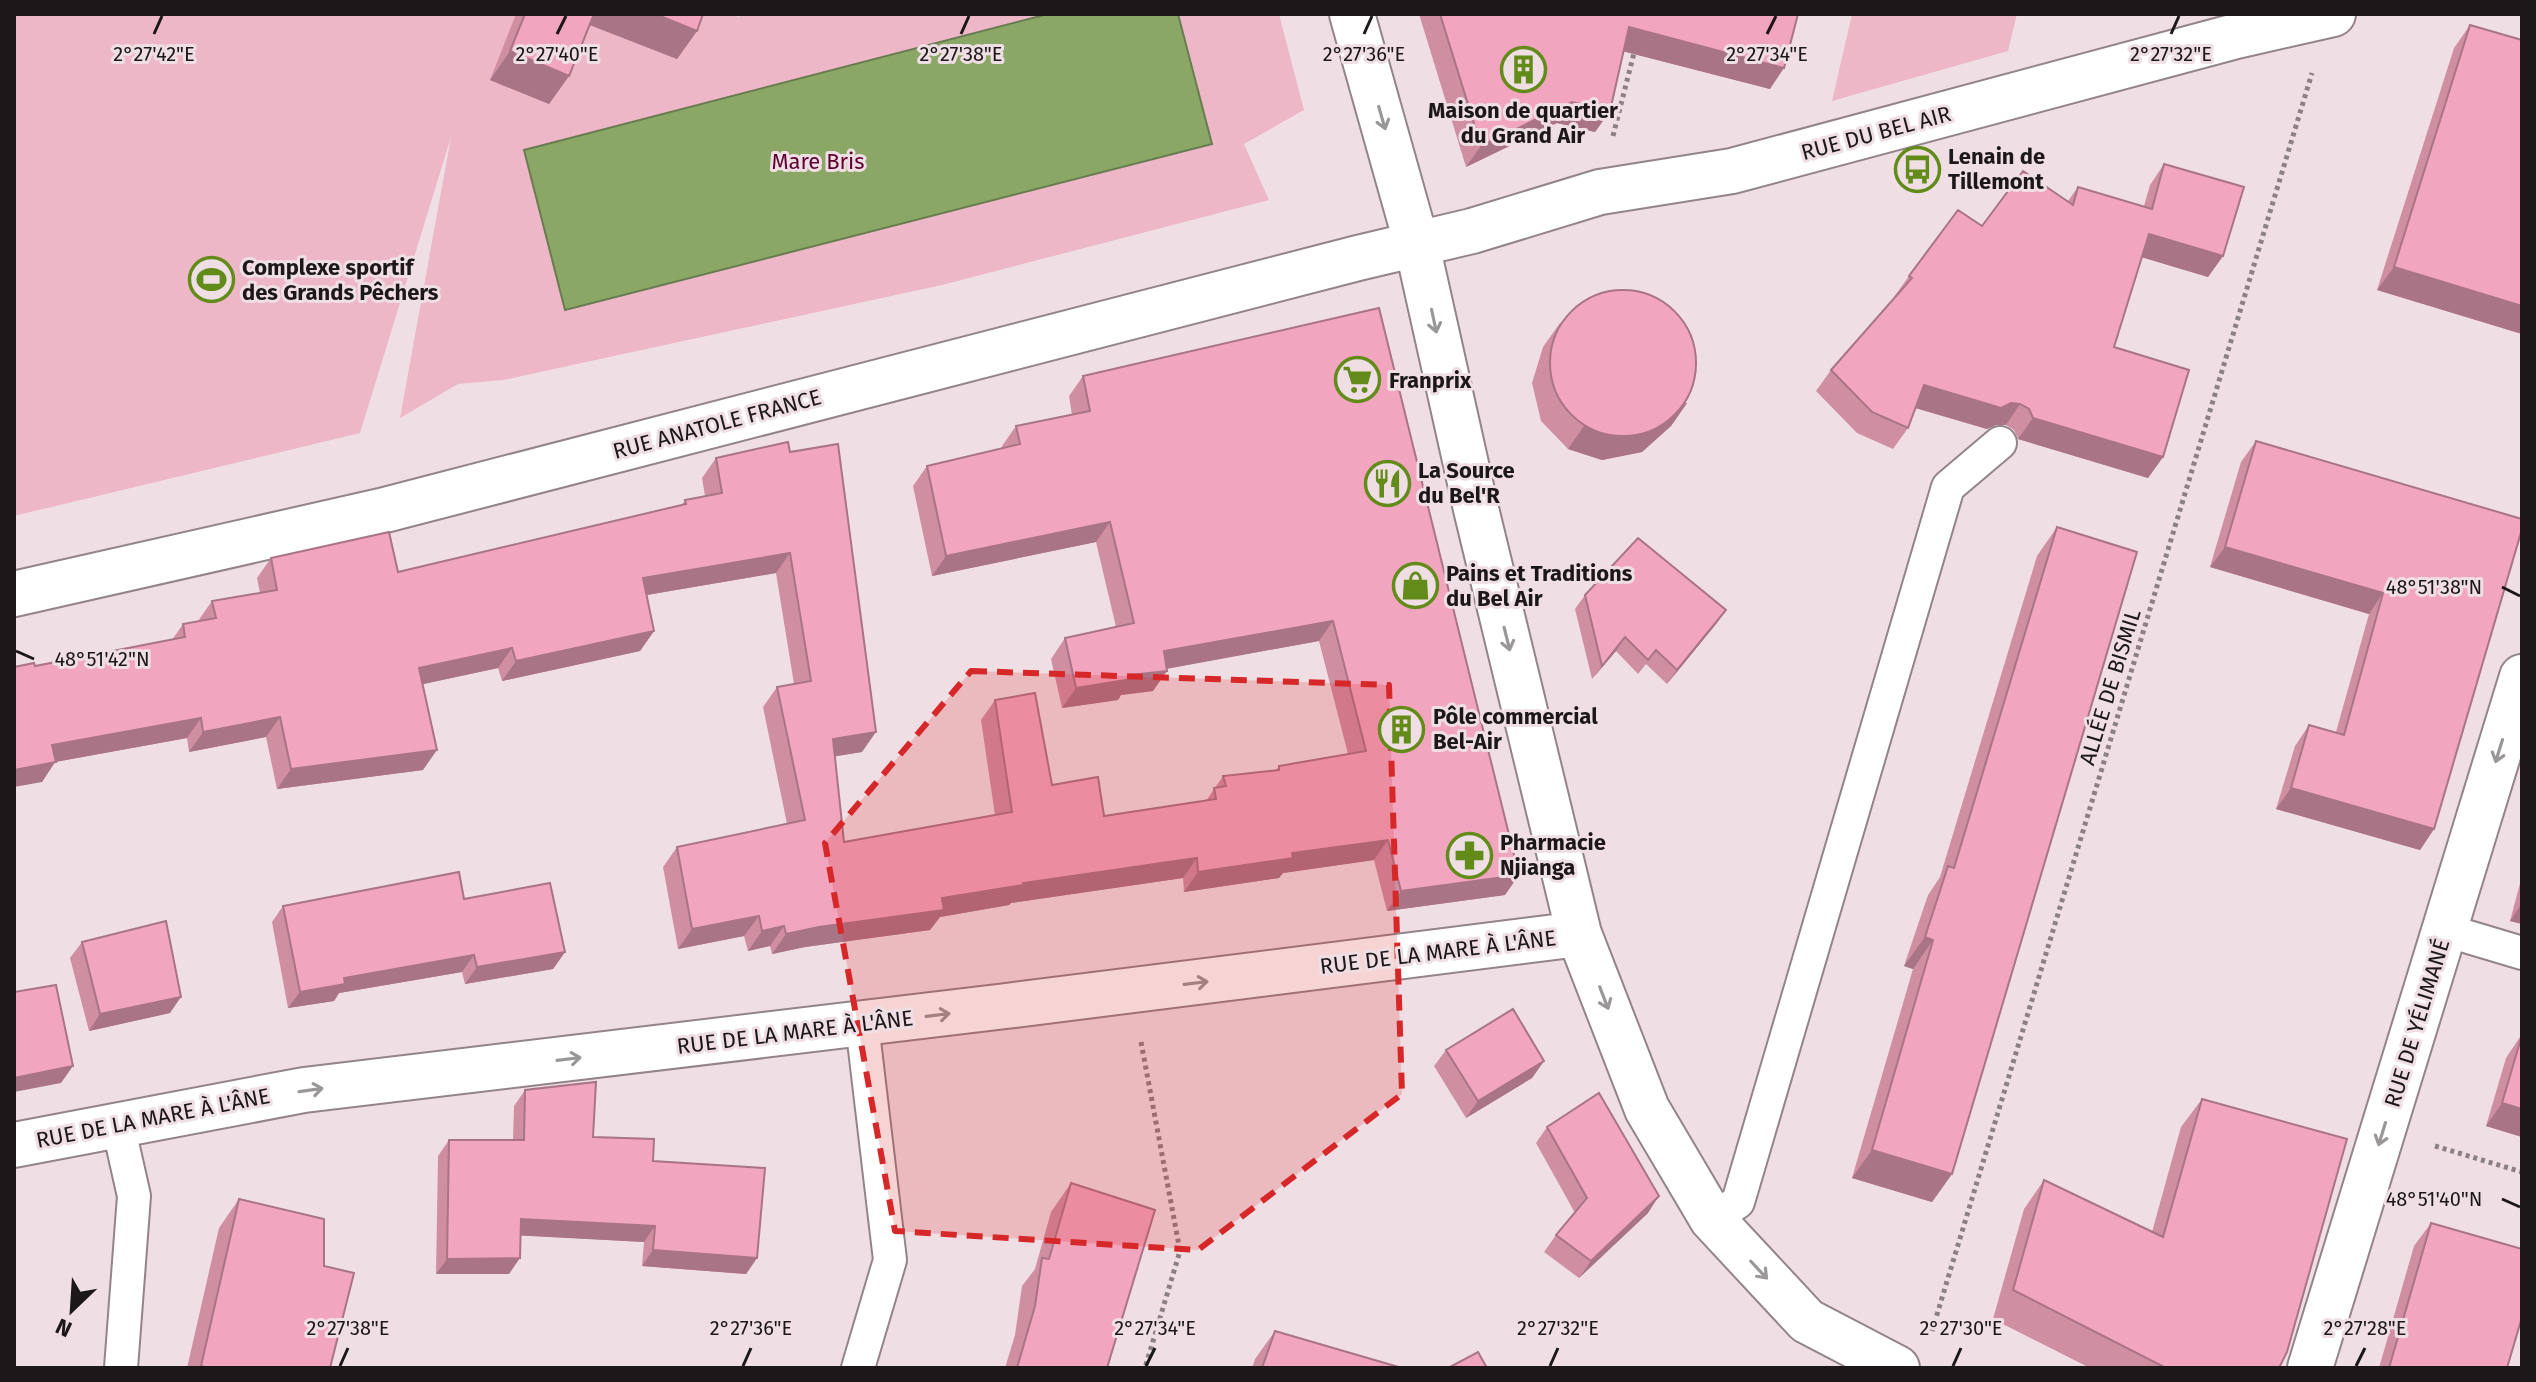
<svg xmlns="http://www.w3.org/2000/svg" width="2536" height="1382" font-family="'Fira Sans',sans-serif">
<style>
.green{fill:#eeb7c8}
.water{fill:#8aa766;stroke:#697c4f;stroke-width:2}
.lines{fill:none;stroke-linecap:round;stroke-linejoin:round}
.service-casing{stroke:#928488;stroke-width:36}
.minor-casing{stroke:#928488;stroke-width:48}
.path{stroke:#8b8084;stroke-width:5;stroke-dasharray:4 4;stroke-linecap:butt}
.service{stroke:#fff;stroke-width:32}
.minor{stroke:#fff;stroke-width:44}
.wall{fill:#d08ea3}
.shaded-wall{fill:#a97485}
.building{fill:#f2a5be;stroke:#a97485;stroke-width:2}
.oneway{stroke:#999797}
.marked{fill:#d62828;fill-opacity:0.2;stroke:#d62828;stroke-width:6;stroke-dasharray:16 10;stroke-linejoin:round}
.ticks{fill:none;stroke:#1c1718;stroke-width:3}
.labels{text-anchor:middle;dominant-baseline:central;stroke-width:6;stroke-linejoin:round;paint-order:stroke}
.poi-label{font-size:22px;font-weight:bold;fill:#1c1718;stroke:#efdfe4;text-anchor:start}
.street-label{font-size:22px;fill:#1c1718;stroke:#efdfe4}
.park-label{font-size:22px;fill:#5c012f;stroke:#efdfe4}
.ticks-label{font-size:20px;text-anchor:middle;fill:#1c1718;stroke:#efdfe4;stroke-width:6;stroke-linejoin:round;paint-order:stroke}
</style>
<rect width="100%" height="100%" fill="#efdfe4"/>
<path class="green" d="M14 14H737V17L750 14H1279L1304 110 1244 144 1269 200 942 285 503 380 458 384 400 418 451 137 360 433 14 516Z
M1852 14H2017L2008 51 1832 101Z"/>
<path class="water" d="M1048 14H1178L1212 144 565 310 524 150Z"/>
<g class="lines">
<defs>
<path id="service" d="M2445 930 2522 953
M118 1125 134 1196 121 1368
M1712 1219 1738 1202 1948 487 2000 443
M858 1368 890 1260 862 1024"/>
<path id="minor" d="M1352 14 1417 245 1476 509 1579 934 1647 1109 1712 1219 1807 1321 1897 1368
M14 594 381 511 1358 258 1472 231 1600 192 1732 171 2236 36 2333 14
M14 1145 304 1090 1006 1006 1579 934
M2310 1368 2522 677"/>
</defs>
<use href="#service" class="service-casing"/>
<use href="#minor" class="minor-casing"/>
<path class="path" d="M1613 136 1635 49
M1141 1042 1180 1251 1145 1368
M2435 1146 2522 1172
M1932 1331 2312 73"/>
<use href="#service" class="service"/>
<use href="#minor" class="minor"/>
</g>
<path class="wall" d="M516 14H703L697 31 677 59 590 25 569 76 549 104 490 80Z
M1419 14H1798L1770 89 1623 51 1610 111 1595 132 1557 123 1466 167Z
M2470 25 2522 334 2377 290 2454 48Z
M2164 164 2223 256 2208 277 2142 257 2114 347 2163 457 2148 478 2018 439 2014 430 2006 425H1996L1987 429 1915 408 1908 428 1893 449 1857 433 1816 391 1831 370 1895 298 1894 297 1909 276 1982 226 2068 201 2078 187 2144 206 2150 185Z
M1379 308 1505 895 1387 911 1374 860 1283 873 1279 878 1184 892 1183 878 1011 903 1009 905 940 917 930 930 805 947 772 954 770 946 748 951 744 936 678 949 663 867 677 847 787 824 763 707 777 687 794 684 776 573 647 595 654 631 640 651 502 681 498 668 423 684V770L277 789 266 737 189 752 187 738 55 762 42 782 35 666 172 640 183 624 198 621 212 601 260 593 257 578 271 558 398 572 682 505 685 500 705 496 702 478 716 458 788 442 862 752 835 756 844 842 995 815 981 720 995 700 1052 785 1104 816 1206 801 1223 776 1276 770 1279 766 1348 754 1319 641 1167 668 1153 691 1121 695 1118 700 1062 708 1051 659 1065 638 1116 627 1096 542 932 576 913 486 927 466 1002 448V446L1016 426 1072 415 1069 396 1083 376Z
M1560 323 1687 403 1671 426 1642 452 1602 460 1568 449 1541 421 1532 383 1543 347Z
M2256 441 2522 519 2434 829 2420 850 2276 809 2295 746 2309 725 2336 732 2369 614 2210 567 2241 462Z
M2057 527 1952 1174 1932 1202 1852 1178 1913 969 1904 966 1928 895 1940 877 2037 556Z
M1585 595 1726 610 1716 624 1667 684 1646 664 1638 674 1616 651 1592 679 1575 609Z
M2522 876V924L2510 921Z
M464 899 565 952 553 969 465 984 462 972 339 993 334 1001 288 1008 272 922 283 906Z
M82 942 170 1013 89 1031 70 958Z
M2522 1034V1137L2486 1126 2506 1058Z
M1446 1050 1544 1061 1532 1078 1466 1118 1434 1066Z
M525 1090 593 1137 653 1161 757 1258 746 1274 642 1266 644 1242 520 1235 509 1274H436L438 1156 449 1140H513L514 1106Z
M2202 1099 2279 1368H2090L1993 1319 2024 1209 2044 1180 2152 1232 2181 1127Z
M1547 1127 1648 1213 1579 1278 1544 1252 1556 1235 1575 1213 1536 1143Z
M1071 1183 1107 1368H1005L1015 1335 1022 1286 1035 1269 1051 1212Z
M239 1199 324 1266 330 1368H187L219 1228Z
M2431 1223 2507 1368H2379L2414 1246Z
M1275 1331 1402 1368H1252L1255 1359Z"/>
<path class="shaded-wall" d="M588 14H655L697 31 677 59 582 22Z
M1629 27 1784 68 1770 89 1614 49Z
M510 51 569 76 549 104 490 80Z
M1572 102 1610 111 1595 132 1557 123 1466 167 1481 146Z
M2149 234 2223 256 2208 277 2134 255Z
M2394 267 2522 306V334L2377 290Z
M1924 385 2011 403 2020 404 2006 425H1996L1987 429 1909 406Z
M1687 403 1671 426 1642 452 1602 460 1568 449 1584 426Z
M2033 418 2163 457 2148 478 2018 439Z
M1110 522 1096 542 932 576 946 556Z
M2225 547 2383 593 2369 614 2210 567Z
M790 553 776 573 629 598 643 578Z
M1726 610 1716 624 1667 684 1677 670Z
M1333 621 1319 641 1150 672 1164 651Z
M654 631 640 651 502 681 516 661Z
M1625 637 1616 651 1592 679 1602 666Z
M512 648 498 668 405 688 419 668Z
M1167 671 1153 691 1121 695 1118 700 1062 708 1076 688 1132 675Z
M280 717 266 737 189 752 203 732Z
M201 718 187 738 55 762 42 782 14 787V770L52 745Z
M876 732 862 752 819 759 833 739Z
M437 750 423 770 277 789 291 769Z
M2291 788 2434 829 2420 850 2276 809Z
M1388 840 1374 860 1283 873 1279 878 1184 892 1198 872 1292 853Z
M1197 858 1183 878 1011 903 1009 905 940 917 930 930 805 947 772 954 786 934 942 898 1023 883Z
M1519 875 1505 895 1387 911 1401 891Z
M2522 903V924L2510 921Z
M759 916 744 936 678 949 692 929Z
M784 926 770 946 748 951 762 931Z
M1925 937 1933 940 1913 969 1904 966Z
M565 952 553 969 465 984 477 967Z
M474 955 462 972 339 993 334 1001 288 1008 300 992 344 978Z
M181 997 170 1013 89 1031 100 1014Z
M1544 1061 1532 1078 1466 1118 1478 1101Z
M73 1066 61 1083 14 1092V1078Z
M2502 1103 2522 1109V1137L2486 1126Z
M1872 1150 1952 1174 1932 1202 1852 1178Z
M1659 1196 1648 1213 1579 1278 1591 1261Z
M521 1219 655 1226 644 1242 510 1235Z
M653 1250 757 1258 746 1274 642 1266Z
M520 1258 509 1274H436L447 1259Z"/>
<path class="building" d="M525 14H594L569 76 510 51Z
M655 14H703L697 31Z
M1440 14H1798L1784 68 1629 27 1610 111 1572 102 1481 146Z
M2470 25 2522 40V306L2394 267Z
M2164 164 2244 187 2223 256 2149 234 2114 347 2189 370 2163 457 2033 418 2029 409 2020 404 2011 403 2001 408 1924 385 1908 428 1872 412 1831 370 1912 278 1909 276 1958 210 1982 226 2023 171 2073 205 2078 187 2152 209Z
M1550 363a73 73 0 1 1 146 0a73 73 0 1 1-146 0Z
M1379 308 1519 875 1401 891 1388 840 1292 853 1293 858 1198 872 1197 858 1023 883V885L942 898 944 910 819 927 786 934 784 926 762 931 759 916 692 929 677 847 805 820 777 687 811 681 790 553 643 578 654 631 516 661 512 648 419 668 437 750 291 769 280 717 203 732 201 718 52 745 56 762 14 770V667L34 663 35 666 185 637 183 624 216 618 212 601 277 590 271 558 389 532 398 572 686 504 685 500 722 493 716 458 788 442 790 452 838 444 876 732 833 739 844 842 1012 812 995 700 1035 693 1052 785 1098 777 1104 816 1216 799 1214 788 1226 786 1223 776 1279 770V766L1366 751 1333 621 1164 651 1167 671 1132 675V679L1076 688 1065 638 1134 623 1110 522 946 556 927 466 1020 444 1016 426 1090 411 1083 376Z
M2256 441 2522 519V529L2434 829 2291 788 2309 725 2344 735 2383 593 2225 547Z
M2057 527 2137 552 1952 1174 1872 1150 1933 940 1925 937 1948 866 1954 868Z
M1638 538 1726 610 1677 670 1656 650 1648 660 1625 637 1602 666 1585 595Z
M459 872 464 899 550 883 565 952 477 967 474 955 344 978 345 984 300 992 283 906Z
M166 921 181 997 100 1014 82 942Z
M56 985 73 1066 14 1078V992Z
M1513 1009 1544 1061 1478 1101 1446 1050Z
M2522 1035V1109L2502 1103Z
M596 1082 593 1137 654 1139 653 1161 765 1168 757 1258 653 1250 655 1226 521 1219 520 1258 447 1259 449 1140H524L525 1090Z
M1599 1093 1659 1196 1591 1261 1556 1235 1587 1198 1547 1127Z
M2202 1099 2347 1139 2287 1352 2279 1368H2166L2013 1290 2044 1180 2163 1237Z
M1071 1183 1155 1210 1107 1368H1017L1035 1306 1042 1258 1049 1259Z
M239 1199 324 1219V1266L354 1273 330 1368H208L201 1366Z
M2431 1223 2522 1249V1317L2507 1368H2389Z
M1275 1331 1402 1368H1262Z
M1478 1352 1487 1368H1448Z"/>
<defs><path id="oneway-shaft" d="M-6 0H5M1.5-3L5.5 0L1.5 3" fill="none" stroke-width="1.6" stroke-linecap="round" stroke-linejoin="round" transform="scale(2)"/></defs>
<g class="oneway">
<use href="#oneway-shaft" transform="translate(1382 118) rotate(74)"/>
<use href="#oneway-shaft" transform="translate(1434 321) rotate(78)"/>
<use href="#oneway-shaft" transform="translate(1507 639) rotate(76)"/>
<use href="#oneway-shaft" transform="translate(2499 751) rotate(107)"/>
<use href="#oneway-shaft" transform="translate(1196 983) rotate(-7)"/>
<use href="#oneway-shaft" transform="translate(1604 998) rotate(69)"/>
<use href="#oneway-shaft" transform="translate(938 1015) rotate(-7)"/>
<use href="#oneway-shaft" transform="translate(569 1059) rotate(-7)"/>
<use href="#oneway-shaft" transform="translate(311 1090) rotate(-8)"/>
<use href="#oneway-shaft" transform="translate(2382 1134) rotate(107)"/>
<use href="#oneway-shaft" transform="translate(1759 1270) rotate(47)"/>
</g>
<path class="marked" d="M971 671 1389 685 1402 1094 1198 1250 895 1231 825 843Z"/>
<path class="ticks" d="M154 34 162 16M557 34 566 16M961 34 969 16M1364 34 1372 16M1767 34 1776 16M2171 34 2179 16M2502 587 2520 596M16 651 34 659M2502 1199 2520 1207M340 1366 348 1348M743 1366 751 1348M1146 1366 1155 1348M1550 1366 1558 1348M1953 1366 1961 1348M2356 1366 2365 1348"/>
<defs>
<symbol id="building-ring" viewBox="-11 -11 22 22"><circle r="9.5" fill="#efdfe4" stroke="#628b19" stroke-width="1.5"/><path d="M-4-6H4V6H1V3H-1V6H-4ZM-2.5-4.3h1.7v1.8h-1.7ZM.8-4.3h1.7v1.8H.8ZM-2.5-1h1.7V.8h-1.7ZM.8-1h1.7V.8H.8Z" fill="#628b19"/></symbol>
<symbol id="bus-ring" viewBox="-11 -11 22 22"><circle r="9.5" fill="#efdfe4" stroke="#628b19" stroke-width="1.5"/><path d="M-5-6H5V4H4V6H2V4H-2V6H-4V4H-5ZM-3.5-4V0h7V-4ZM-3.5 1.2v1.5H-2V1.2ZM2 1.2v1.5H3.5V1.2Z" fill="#628b19"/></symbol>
<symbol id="stadium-ring" viewBox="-11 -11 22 22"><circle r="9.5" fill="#efdfe4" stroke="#628b19" stroke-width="1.5"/><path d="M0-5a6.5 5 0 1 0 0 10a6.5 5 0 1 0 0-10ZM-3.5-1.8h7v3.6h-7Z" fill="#628b19"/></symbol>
<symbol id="supermarket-ring" viewBox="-11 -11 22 22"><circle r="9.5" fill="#efdfe4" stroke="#628b19" stroke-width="1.5"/><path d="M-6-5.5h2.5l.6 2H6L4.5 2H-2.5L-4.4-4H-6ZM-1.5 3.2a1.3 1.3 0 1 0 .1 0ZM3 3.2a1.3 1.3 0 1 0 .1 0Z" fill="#628b19"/></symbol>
<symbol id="restaurant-ring" viewBox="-11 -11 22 22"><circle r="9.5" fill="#efdfe4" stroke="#628b19" stroke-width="1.5"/><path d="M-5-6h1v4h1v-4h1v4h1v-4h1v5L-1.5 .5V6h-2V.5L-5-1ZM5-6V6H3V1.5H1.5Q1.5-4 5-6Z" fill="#628b19"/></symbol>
<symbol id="shop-ring" viewBox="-11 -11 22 22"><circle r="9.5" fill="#efdfe4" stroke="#628b19" stroke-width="1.5"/><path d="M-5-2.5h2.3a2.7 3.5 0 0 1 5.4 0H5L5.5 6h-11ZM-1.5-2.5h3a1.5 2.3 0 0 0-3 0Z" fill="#628b19"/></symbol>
<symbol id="pharmacy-ring" viewBox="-11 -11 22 22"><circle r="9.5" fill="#efdfe4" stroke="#628b19" stroke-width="1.5"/><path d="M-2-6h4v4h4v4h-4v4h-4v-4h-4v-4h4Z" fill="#628b19"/></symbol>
</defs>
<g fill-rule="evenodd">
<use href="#building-ring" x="1498" y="44" width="51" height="51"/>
<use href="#bus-ring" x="1892" y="144" width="51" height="51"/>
<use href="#stadium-ring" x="186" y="254" width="51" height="51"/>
<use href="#supermarket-ring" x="1332" y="354" width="51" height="51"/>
<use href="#restaurant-ring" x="1362" y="458" width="51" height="51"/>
<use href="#shop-ring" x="1390" y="560" width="51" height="51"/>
<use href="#building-ring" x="1376" y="704" width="51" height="51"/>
<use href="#pharmacy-ring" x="1444" y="830" width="51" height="51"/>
</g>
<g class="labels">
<g class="poi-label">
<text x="1523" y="110" text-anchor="middle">Maison de quartier<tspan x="1523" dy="25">du Grand Air</tspan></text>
<text x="1948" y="156">Lenain de<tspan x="1948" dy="25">Tillemont</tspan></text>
<text x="242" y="267">Complexe sportif<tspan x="242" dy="25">des Grands Pêchers</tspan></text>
<text x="1389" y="380">Franprix</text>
<text x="1418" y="470">La Source<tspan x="1418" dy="25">du Bel'R</tspan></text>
<text x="1446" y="573">Pains et Traditions<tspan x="1446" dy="25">du Bel Air</tspan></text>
<text x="1433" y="716">Pôle commercial<tspan x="1433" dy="25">Bel-Air</tspan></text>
<text x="1500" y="842">Pharmacie<tspan x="1500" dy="25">Njianga</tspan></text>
</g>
<g class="street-label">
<text transform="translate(1876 133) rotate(-15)">RUE DU BEL AIR</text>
<text transform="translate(717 424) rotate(-15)">RUE ANATOLE FRANCE</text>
<text transform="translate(2110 687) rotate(-73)">ALLÉE DE BISMIL</text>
<text transform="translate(1438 952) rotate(-7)">RUE DE LA MARE À L'ÂNE</text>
<text transform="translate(2417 1023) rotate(-73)">RUE DE YÉLIMANÉ</text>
<text transform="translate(795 1032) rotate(-7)">RUE DE LA MARE À L'ÂNE</text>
<text transform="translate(153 1118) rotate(-11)">RUE DE LA MARE À L'ÂNE</text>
</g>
<g class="park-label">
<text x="818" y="161">Mare Bris</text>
</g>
</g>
<g class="ticks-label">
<text x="154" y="61">2°27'42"E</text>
<text x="557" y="61">2°27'40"E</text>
<text x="961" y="61">2°27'38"E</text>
<text x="1364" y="61">2°27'36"E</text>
<text x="1767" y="61">2°27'34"E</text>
<text x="2171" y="61">2°27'32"E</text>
<text x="2434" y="594">48°51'38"N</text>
<text x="102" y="666">48°51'42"N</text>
<text x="2434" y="1206">48°51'40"N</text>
<text x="348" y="1335">2°27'38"E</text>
<text x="751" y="1335">2°27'36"E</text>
<text x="1155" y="1335">2°27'34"E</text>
<text x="1558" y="1335">2°27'32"E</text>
<text x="1961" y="1335">2°27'30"E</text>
<text x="2365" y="1335">2°27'28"E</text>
</g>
<rect width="2536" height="1382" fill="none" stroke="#1c1718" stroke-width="32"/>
<g transform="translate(72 1310) rotate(205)" stroke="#efdfe4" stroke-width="6" paint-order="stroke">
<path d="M0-6L14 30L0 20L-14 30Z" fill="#1c1718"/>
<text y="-12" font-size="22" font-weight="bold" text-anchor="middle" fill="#1c1718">N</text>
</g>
</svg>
